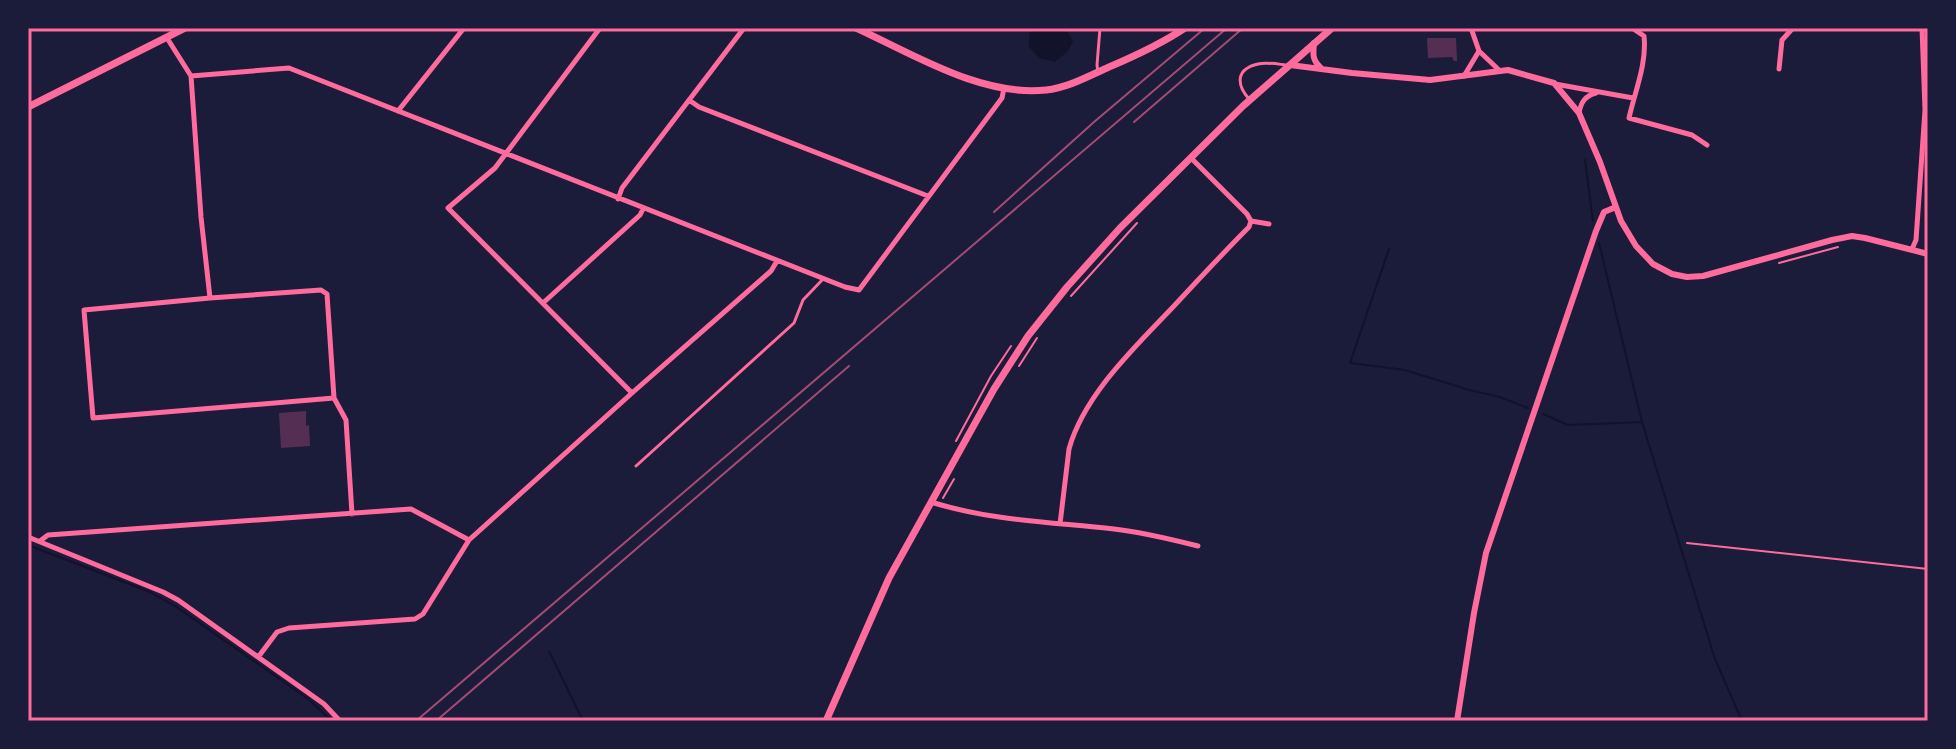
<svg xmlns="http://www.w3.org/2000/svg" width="1956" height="749" font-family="Literata,serif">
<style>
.water{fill:#12122b}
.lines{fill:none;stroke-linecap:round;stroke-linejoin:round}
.stream{stroke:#12122b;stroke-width:2}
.building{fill:#542f53}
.path{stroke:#ff6b9d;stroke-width:2}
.service{stroke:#ff6b9d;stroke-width:3}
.minor{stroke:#ff6b9d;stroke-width:5}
.tertiary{stroke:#ff6b9d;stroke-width:6}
.secondary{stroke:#ff6b9d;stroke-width:7}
.rail{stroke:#a44b75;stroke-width:2}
.neatline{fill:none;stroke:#ff6b9d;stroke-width:3}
</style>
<rect width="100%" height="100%" fill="#1b1b3a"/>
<path class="water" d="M1030 28H1069L1068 32 1073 42 1068 51 1055 62 1039 58 1029 47Z"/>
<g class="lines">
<path class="stream" d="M28 34 30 28
M1585 160 1593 221
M1599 243 1642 422 1715 659 1742 721
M1389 249 1350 363 1405 370 1469 390 1500 397 1528 408
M1543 414 1568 425 1642 422
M28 545 150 592 175 606 307 698 332 721
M549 651 583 721"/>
</g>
<path class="building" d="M1427 38H1456L1457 61H1454L1452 57 1428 58Z
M306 411V426L309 425 310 446 281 448 279 413Z"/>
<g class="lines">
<path class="path" d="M1779 263 1838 247
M1071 296 1137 223
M1019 366 1037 338
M956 441 991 376 1011 346
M943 498 954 479
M1687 543 1928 569"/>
<path class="service" d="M1098 72 1097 65 1100 28
M1249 99C1236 84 1236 69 1258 64 1267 62 1277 64 1286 65
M636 466 794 323 803 300 824 278"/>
<path class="minor" d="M600 28 495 168 448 208 632 393
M1471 28 1479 51 1500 71
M1632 28 1644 36C1647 64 1635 91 1629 118L1692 135 1707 145
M167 38 191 76 201 217 210 298
M1779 69 1782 40 1793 28
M191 76 289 68 845 287 859 290 1002 98 1004 88
M1464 76 1479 51
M1555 84 1633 98
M689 100 699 107 928 196
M398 111 464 28
M1579 113C1581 102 1585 96 1596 93
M618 199 622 188 744 28
M1251 221 1269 224
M1912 249 1916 240 1925 110 1922 28
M543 303 640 215 643 209
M334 398 93 418 84 310 210 298 321 290 327 294 334 398 346 420 352 514
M931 502C991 521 1052 522 1114 529 1142 532 1170 539 1198 546
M1060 524 1069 449C1084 395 1135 347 1173 307 1198 280 1223 253 1249 227L1251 221 1247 214 1191 158
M28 537 163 592 178 600 324 704 340 721
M40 541 48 535 411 509 469 540
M259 656 277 632 289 628 415 619 423 614 469 540 632 393 771 271 777 261"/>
<path class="tertiary" d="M1314 43C1313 54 1312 60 1321 68
M1290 65 1352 73 1430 80 1508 70 1554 83 1579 113 1600 162 1621 221 1636 246 1653 264 1672 274 1687 277 1703 276 1832 240 1852 236 1865 238 1928 254
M1457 721 1474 613 1486 553 1596 231 1604 212 1616 207"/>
<path class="secondary" d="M856 28C913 54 981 97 1046 90 1067 88 1089 76 1109 67 1135 56 1161 44 1185 28
M28 107 185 28
M826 721 889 578 994 389 1028 336 1067 287 1120 228 1243 106 1332 28"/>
<path class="rail" d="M1134 122 1243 28
M994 212 1094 122 1205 28
M416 721 1227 28
M436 721 849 366"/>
</g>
<rect width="1956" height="749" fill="none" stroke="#1b1b3a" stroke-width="60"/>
<rect x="30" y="30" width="1896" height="689" class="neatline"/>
</svg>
